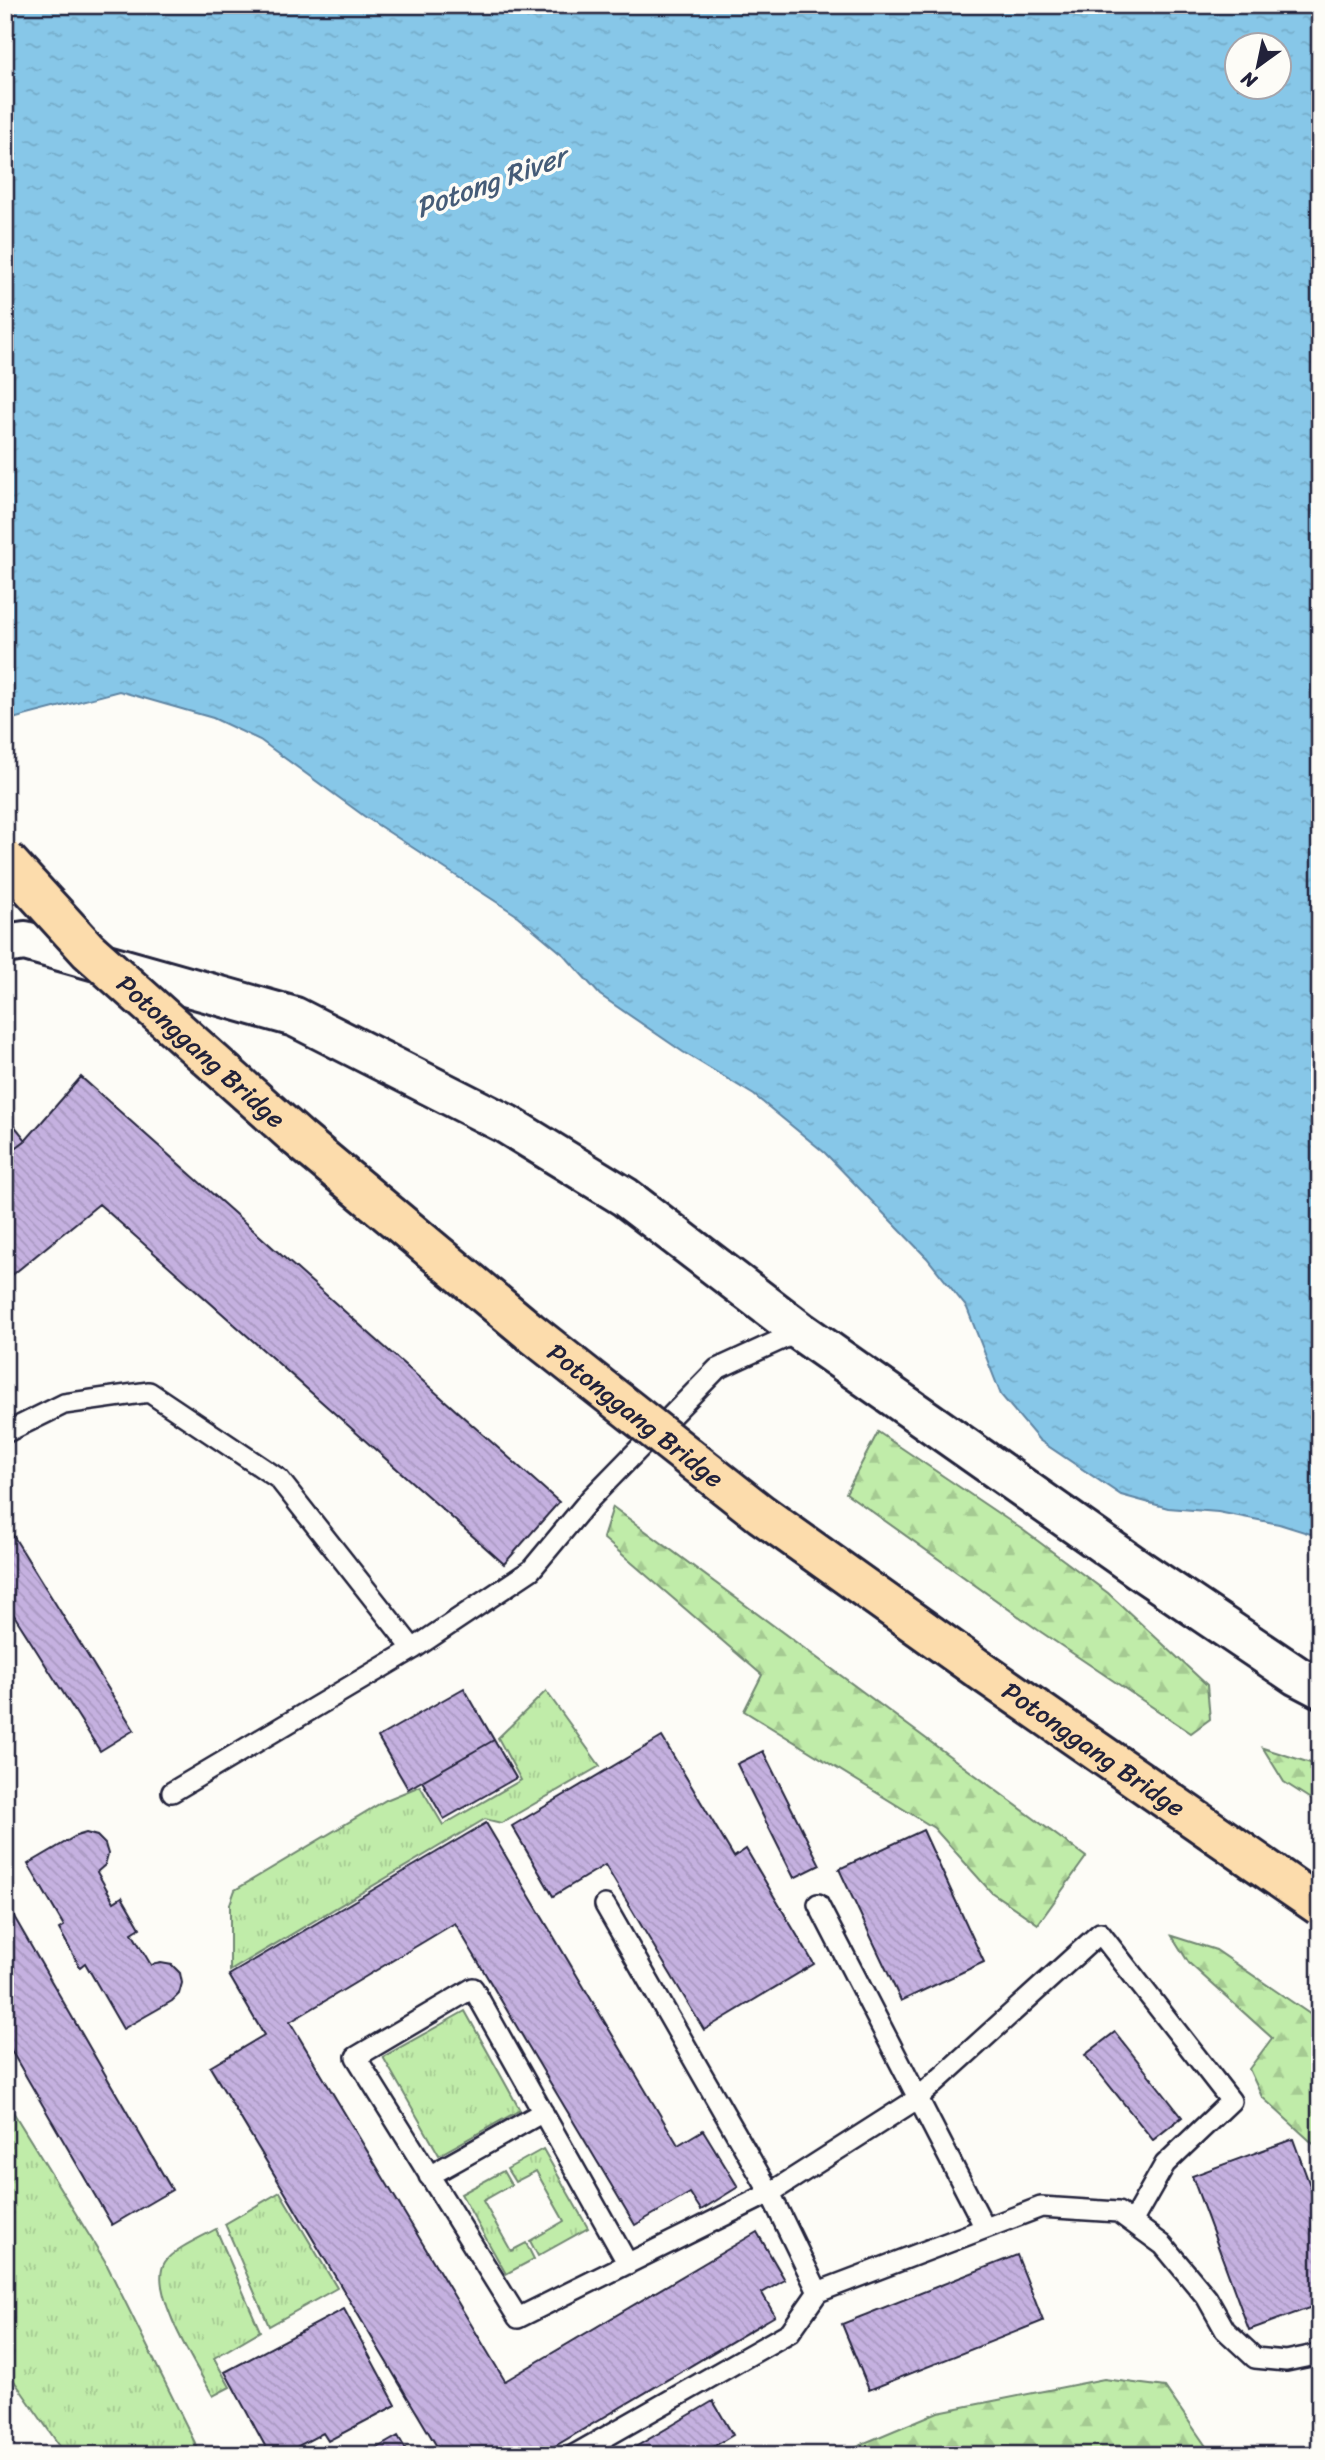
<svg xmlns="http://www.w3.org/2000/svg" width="1325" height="2460" font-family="Sriracha,sans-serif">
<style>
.grass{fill:url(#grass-tufts);stroke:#718772;stroke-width:2}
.forest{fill:url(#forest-firs);stroke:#718772;stroke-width:2}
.water{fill:url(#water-ripples);stroke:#5f85a3;stroke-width:2;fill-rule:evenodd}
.building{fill:url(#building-back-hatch);stroke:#22223b;stroke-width:2}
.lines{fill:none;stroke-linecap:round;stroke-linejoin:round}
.lane-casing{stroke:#22223b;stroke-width:24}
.street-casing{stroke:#22223b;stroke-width:44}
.lane{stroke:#fdfcf7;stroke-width:19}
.street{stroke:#fdfcf7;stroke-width:38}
.highway-bridge-casing{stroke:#22223b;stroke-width:44;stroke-linecap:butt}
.highway-bridge{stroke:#fcdcac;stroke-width:38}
.labels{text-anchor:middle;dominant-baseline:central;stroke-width:7;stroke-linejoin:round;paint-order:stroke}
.street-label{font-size:26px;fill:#22223b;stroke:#fdfcf7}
.water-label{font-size:28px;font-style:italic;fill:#455c78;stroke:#fdfcf7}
</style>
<defs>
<pattern id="grass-tufts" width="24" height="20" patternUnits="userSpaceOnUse" patternTransform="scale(1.75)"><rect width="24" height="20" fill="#c0eca9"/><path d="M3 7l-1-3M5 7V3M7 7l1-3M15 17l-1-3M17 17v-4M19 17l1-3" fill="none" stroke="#a5ca92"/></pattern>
<pattern id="forest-firs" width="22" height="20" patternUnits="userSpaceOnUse" patternTransform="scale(1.75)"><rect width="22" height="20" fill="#c0eca9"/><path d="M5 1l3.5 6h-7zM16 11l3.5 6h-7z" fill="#a5ca92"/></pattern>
<pattern id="water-ripples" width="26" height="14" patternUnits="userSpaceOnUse" patternTransform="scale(1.75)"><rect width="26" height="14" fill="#87c7e8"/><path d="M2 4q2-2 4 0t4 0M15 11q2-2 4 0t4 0" fill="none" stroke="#74abc8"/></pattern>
<pattern id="building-back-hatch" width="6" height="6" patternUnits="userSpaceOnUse" patternTransform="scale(1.75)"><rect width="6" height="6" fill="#c5b1e0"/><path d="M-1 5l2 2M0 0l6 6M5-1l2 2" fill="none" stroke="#a998c1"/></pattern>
</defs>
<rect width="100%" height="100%" fill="#fdfcf7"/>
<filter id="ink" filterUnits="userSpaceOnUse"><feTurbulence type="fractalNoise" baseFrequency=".0143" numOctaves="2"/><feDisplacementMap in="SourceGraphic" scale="14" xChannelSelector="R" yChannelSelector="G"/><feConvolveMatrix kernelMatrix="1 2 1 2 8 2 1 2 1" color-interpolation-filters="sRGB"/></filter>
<g filter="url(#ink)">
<path class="grass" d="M546 1691 600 1766 501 1823 485 1819 230 1971V1904L235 1890 386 1800 420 1786 443 1825 521 1780 498 1738Z
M465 2011 520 2110 439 2155 383 2057Z
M5 2099 105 2261 201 2455H66L5 2368Z
M543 2149 588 2228 538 2256 530 2241 564 2221 536 2171 515 2182 507 2169Z
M503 2171 511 2185 483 2201 511 2251 526 2243 534 2259 506 2274 461 2194Z
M280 2192 337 2288 269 2326 225 2224Z
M216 2229 260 2331 214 2358 230 2387 213 2396C198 2369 147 2290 165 2262 173 2249 202 2237 216 2229Z"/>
<path class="forest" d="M878 1432 1023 1530 1108 1593 1207 1685 1210 1719 1191 1733 1038 1630 846 1493Z
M613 1507 1086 1857 1038 1924 991 1892 934 1828 744 1711 762 1675 603 1538Z
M1263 1748 1320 1766V1805L1284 1782Z
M1172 1936 1216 1950 1320 2021V2150L1262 2097 1249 2069 1272 2038 1189 1963Z
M1104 2379 1165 2387 1212 2455H836L938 2412Z
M1320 2444V2455H1281L1282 2451Z"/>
<path class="water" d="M5 5H1320V1537L1279 1524 1218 1512 1168 1508 1121 1495 1039 1440 1001 1395 967 1308 927 1258 825 1153 754 1095 683 1052 600 995 564 955 515 914 364 816 260 740 213 718 119 691 5 721ZM1238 46H1280V88H1238Z"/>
<path class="building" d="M81 1077 559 1502 504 1564 99 1204 5 1281V1156L26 1140Z
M5 1114 26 1140 5 1156Z
M9 1529 134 1730 100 1751 5 1601V1531Z
M464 1688 494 1740 408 1789 378 1737Z
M662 1737 734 1857 746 1849 814 1964 704 2030 605 1865 553 1896 512 1826Z
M494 1740 516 1778 444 1819 422 1781Z
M763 1751 820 1865 794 1878 737 1764Z
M486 1823 678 2145 703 2130 738 2187 701 2210 690 2193 635 2225 455 1923 290 2022 505 2381 757 2232 785 2280 762 2293 775 2316 540 2455H442L210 2067 264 2035 229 1975Z
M923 1830 984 1962 901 2001 839 1869Z
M86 1833 97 1836 105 1844 108 1854 105 1865 97 1872 114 1902 122 1897 140 1928 132 1933 151 1965 161 1963 172 1965 180 1973 182 1983 179 1994 172 2001 123 2029 85 1963 80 1967 59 1929 64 1926 28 1864 76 1836Z
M5 1901 172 2190 112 2225 5 2040Z
M1115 2032 1182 2117 1153 2140 1085 2055Z
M1293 2139 1320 2213V2304L1249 2330 1192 2176Z
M1017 2255 1043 2321 869 2390 842 2324Z
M344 2309 396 2405 328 2441 323 2433 281 2455H270L225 2372Z
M713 2401 733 2435 700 2455H622Z
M398 2436 409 2455H365Z"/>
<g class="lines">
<defs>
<path id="lane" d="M5 1433 64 1404 149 1392 279 1479 413 1649
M172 1792 413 1649 531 1570 590 1499 717 1369 800 1331
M818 1904 985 2228
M605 1905 770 2193 818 2292
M429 2176 543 2112
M628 2264 473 1988 356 2057 518 2318 770 2193 917 2099 1100 1933 1231 2101 1165 2164 1132 2222
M574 2455 790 2332 818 2292 1041 2207 1118 2212 1163 2245 1207 2298 1225 2330 1255 2358 1286 2361 1320 2354"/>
<path id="street" d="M5 944 25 941 295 1017 506 1124 625 1197 800 1331 1140 1570 1297 1676 1320 1688"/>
</defs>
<use href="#lane" class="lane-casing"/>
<use href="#street" class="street-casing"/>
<use href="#lane" class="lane"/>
<use href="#street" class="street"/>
<defs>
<g id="highway-bridge">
<path id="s1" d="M5 859 88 950 298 1138 529 1331 761 1514 977 1668 1320 1906"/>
</g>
</defs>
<use href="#highway-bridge" class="highway-bridge-casing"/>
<use href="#highway-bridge" class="highway-bridge"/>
</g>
</g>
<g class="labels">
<g class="street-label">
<text stroke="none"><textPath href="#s1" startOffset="275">Potonggang Bridge</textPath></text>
<text stroke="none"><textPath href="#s1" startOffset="842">Potonggang Bridge</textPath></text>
<text stroke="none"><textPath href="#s1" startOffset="1409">Potonggang Bridge</textPath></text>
</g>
<g class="water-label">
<text transform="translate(491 182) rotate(-20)">Potong River</text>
</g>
</g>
<rect width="1325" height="2460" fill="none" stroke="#fdfcf7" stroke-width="28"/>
<rect x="14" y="14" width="1297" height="2432" fill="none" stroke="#22223b" stroke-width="2.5" filter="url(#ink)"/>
<g transform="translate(1258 66) rotate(213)"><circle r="33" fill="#fdfcf7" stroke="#a5a5ac" stroke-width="2"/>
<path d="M0-5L12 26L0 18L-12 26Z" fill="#22223b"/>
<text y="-10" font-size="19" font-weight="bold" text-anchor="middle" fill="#22223b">N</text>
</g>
</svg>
